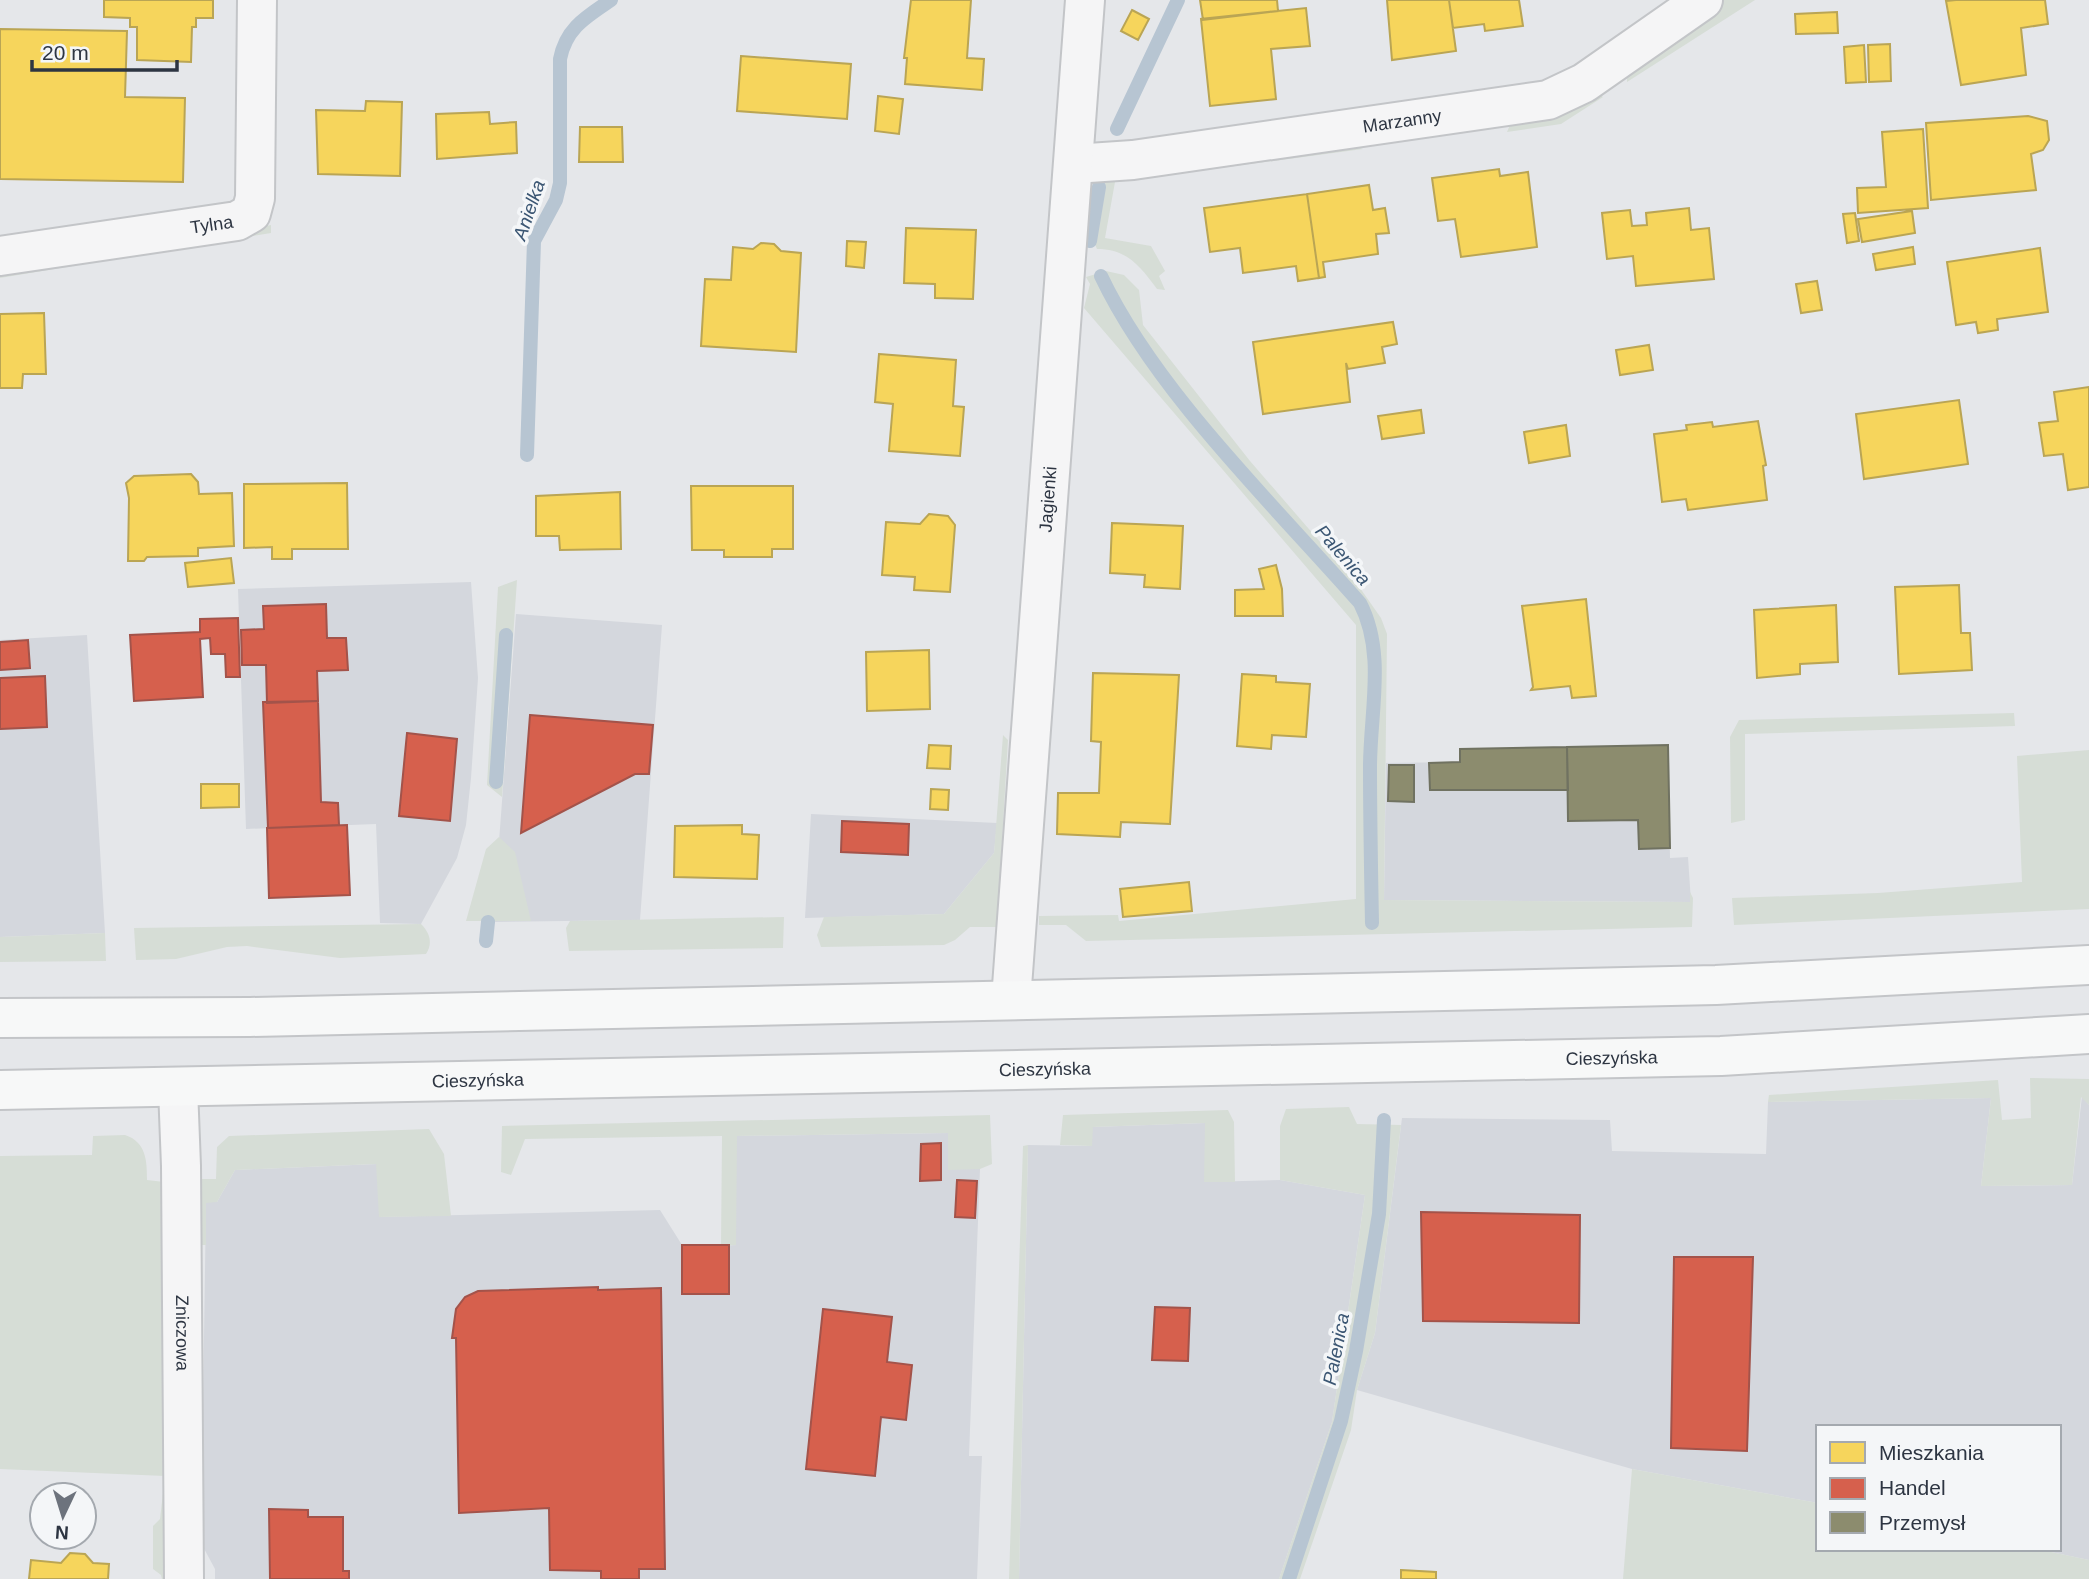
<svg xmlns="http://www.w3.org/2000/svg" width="2089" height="1579" font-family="Helvetica,sans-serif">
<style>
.built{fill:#d4d7dd}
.green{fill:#d6ddd6}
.homes{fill:#f6d55c;stroke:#baa554;stroke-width:2}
.shops{fill:#d6604d;stroke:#a3534a;stroke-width:2}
.industry{fill:#8c8c6e;stroke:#707261;stroke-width:2}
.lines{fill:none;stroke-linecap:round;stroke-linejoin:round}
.stream{stroke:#b7c5d2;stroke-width:14}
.street-casing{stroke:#c3c5c8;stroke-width:42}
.secondary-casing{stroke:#c3c5c8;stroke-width:42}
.street{stroke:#f5f5f6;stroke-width:38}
.secondary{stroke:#f7f8f8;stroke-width:38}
.labels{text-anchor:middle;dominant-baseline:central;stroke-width:7;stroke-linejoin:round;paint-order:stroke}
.street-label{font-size:18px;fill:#2d3542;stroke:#f4f6f8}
.water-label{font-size:19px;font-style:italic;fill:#3b5673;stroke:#f4f6f8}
</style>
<rect width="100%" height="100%" fill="#e5e7ea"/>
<path class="built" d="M471 582 478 678 471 778 466 825 457 858 421 924 380 923 376 824 246 829 238 589Z
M516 614 662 625 640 920 493 922Z
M87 635 105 933 0 937V640Z
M1668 745 1670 858 1688 857 1691 902 1384 900 1386 763 1459 762 1460 749Z
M811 814 997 823 994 853 944 914 805 918Z
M2082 1096 2089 1105V1560L2037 1549H2059V1427H1818V1503L1632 1469 1357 1390 1375 1333 1402 1118 1610 1120 1612 1151 1766 1154 1768 1102 1991 1098 1981 1186 2072 1185Z
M1205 1123V1182L1280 1180 1365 1195 1332 1422 1279 1579H1019L1028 1145 1091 1146 1092 1127Z
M948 1133V1169H980L969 1456H982L977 1579H215V1569L201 1543 206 1202H217L235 1170 377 1164 380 1217 660 1210 682 1245 721 1246 736 1245V1136Z"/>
<path class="green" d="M1723 0H1755L1627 82V73Z
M1596 92 1603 97 1561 124 1507 132 1512 120Z
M1354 146 1363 149 1115 182 1105 238 1151 246 1165 271 1159 276 1165 290 1157 289C1140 266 1127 249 1097 249L1094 242 1103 185 1112 177Z
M271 225V233L0 278V270L153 249Z
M1106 271 1124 275 1139 290 1143 325 1250 461 1360 588 1381 618 1387 634 1384 900 1690 902V892L1693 898 1692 927 1086 941 1066 925H1039V916L1118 915 1119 921 1356 899V625L1084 308 1090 284 1086 277Z
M517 580 502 797 487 785 498 587Z
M2014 713 2015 726 1745 734V820L1731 823 1730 737 1739 720Z
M1003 735 1008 740 997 927H970L955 940 944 945 821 947 817 935 824 917 944 914 994 853Z
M2089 750V909L1734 925 1732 898 1878 893 2022 882 2017 756Z
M499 837 515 852 531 921H466L486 849Z
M784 917 783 948 569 951 566 928 570 921Z
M421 924C430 933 433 943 426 954L340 958 247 946 227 947 176 959 136 960 134 928Z
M105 933 106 961 0 962V937Z
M2030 1078 2089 1079V1105L2081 1097 2072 1185 1981 1186 1991 1098 1768 1102 1769 1095 1998 1080 2002 1120 2031 1118Z
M1349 1107 1357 1124 1401 1125 1375 1333 1357 1390 1351 1430 1300 1579H1279L1332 1422 1365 1195 1280 1180V1126L1286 1109Z
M1228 1110 1234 1122 1235 1182H1204L1205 1123 1093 1127 1092 1146 1060 1145 1063 1115Z
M990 1115 992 1164 980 1169 948 1170V1133L737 1136 736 1245 721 1246 722 1136 525 1139 511 1175 501 1172 502 1126Z
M429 1129 444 1154 451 1216 379 1217 376 1164 235 1170 217 1202 206 1203V1245H196L199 1179H216L217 1147 229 1136Z
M125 1135C146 1142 147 1160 147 1180L164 1182 170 1579H162L161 1575 153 1569V1526L160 1519 165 1476 0 1469V1156L92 1155 93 1136Z
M1028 1145 1019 1579H1009L1023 1146Z
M1632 1469 1818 1503V1549H2037L2089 1560V1579H1623Z"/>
<path class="homes" d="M104 0H213V18H196V27H192L191 62 137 60V27H130V18L104 17Z
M911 0H971L967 58 984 59 982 90 905 84 907 58H904Z
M1200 0H1277L1278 11 1203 20Z
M1387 0H1449L1456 51 1392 60Z
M1449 0H1519L1523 26 1485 31 1484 24 1453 28Z
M1956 0H2045L2048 24 2021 28 2026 75 1961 85 1946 1Z
M1306 8 1310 46 1271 49 1276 99 1210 106 1201 19Z
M1132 10 1149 19 1138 40 1121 31Z
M1837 12 1838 33 1796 34 1795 14Z
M0 29 127 31 125 97 185 98 183 182 0 179Z
M1890 44 1891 81 1869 82 1868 45Z
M1864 45 1866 82 1846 83 1844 47Z
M741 56 851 64 847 119 737 111Z
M878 96 903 99 899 134 875 131Z
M366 101 402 102 400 176 318 174 316 110 365 111Z
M489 112 490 124 516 122 517 153 437 159 436 114Z
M2028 116 2047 121 2049 140 2043 150 2031 154 2036 190 1931 200 1926 123Z
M580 127H622L623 162H579Z
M1923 129 1928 208 1858 213 1857 188 1886 187 1882 132Z
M1499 169 1500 176 1528 172 1537 247 1461 257 1455 219 1438 221 1432 178Z
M1369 185 1373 210 1385 208 1389 233 1376 234 1378 254 1323 262 1325 277 1319 278 1307 194Z
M1307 194 1319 278 1298 281 1296 266 1243 273 1240 248 1210 252 1204 208Z
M1689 208 1691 230 1709 228 1714 279 1636 286 1633 256 1607 259 1602 213 1630 210 1632 226 1647 225 1646 213Z
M1912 211 1915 233 1862 242 1858 219Z
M1855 213 1859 241 1847 243 1843 214Z
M906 228 976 230 973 299 935 298V284L904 283Z
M847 241 866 242 864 268 846 266Z
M761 243 774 244 781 251 801 253 796 352 701 346 705 279 731 280 733 247 753 249Z
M1913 247 1915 264 1876 270 1873 254Z
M2040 248 2048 312 1997 319 1998 330 1978 333 1976 322 1956 325 1947 262Z
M1817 281 1822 310 1801 313 1796 284Z
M44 313 46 374H23L22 388H0V314Z
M1393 322 1397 344 1382 347 1385 363 1348 369 1346 363 1350 402 1263 414 1253 342Z
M1649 345 1653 370 1620 375 1616 350Z
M879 354 956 360 953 406 964 407 960 456 889 451 893 404 875 402Z
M2089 387V487L2068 490 2063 454 2044 456 2039 423 2058 421 2054 392Z
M1959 400 1968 464 1864 479 1856 414Z
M1421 410 1424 433 1382 439 1378 416Z
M1758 421 1766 465 1763 466 1767 500 1688 510 1686 499 1662 502 1654 434 1687 430 1686 425 1712 422 1713 427Z
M1566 425 1570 456 1529 463 1524 432Z
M191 474 198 482 199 494 232 493 234 546 198 548V556L147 557 144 561H128L129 498 126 483 134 476Z
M347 483 348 549H292V559H272V547L244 548V484Z
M691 486H793V549H772V557H724V550H692Z
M620 492 621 549 560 550 559 536H536V496Z
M929 514 948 516 955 525 950 592 914 590 915 577 882 575 886 522 920 524Z
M1112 523 1183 526 1180 589 1144 587 1145 575 1110 573Z
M231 558 234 583 188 587 185 563Z
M1276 565 1282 589 1283 616H1235V590L1264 589 1259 569Z
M1959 585 1961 633H1970L1972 670 1899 674 1895 587Z
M1586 599 1596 696 1572 698 1570 686 1531 690 1533 687 1522 606Z
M1836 605 1838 662 1800 664V674L1757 678 1754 610Z
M929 650 930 709 867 711 866 652Z
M1093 673 1179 675 1170 824 1121 822 1120 837 1057 834 1058 793H1099L1101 742 1091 741Z
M1242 674 1276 676V682L1310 684 1306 737 1272 735 1271 749 1237 746Z
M929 745 951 746 950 769 927 768Z
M201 784H239V807L201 808Z
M931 789 949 790 948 810 930 809Z
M742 825V834L759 835 757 879 674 877 675 826Z
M1189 882 1192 911 1123 917 1120 889Z
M70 1553 85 1554 93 1563 109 1564 108 1579H29L31 1560 61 1563Z
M1401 1570 1436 1572V1579H1401Z"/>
<path class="shops" d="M326 604 327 638H346L348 670 317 671 318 701 267 703 266 665H242L241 630 264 629 263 606Z
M238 618 240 677H226L225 654H211L210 638 200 639 203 697 134 701 130 635 200 632V619Z
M28 640 30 668 0 670V642Z
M45 676 47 727 0 729V678Z
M318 701 321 802 338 803 339 825 268 828 263 702Z
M530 715 653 725 649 774H635L521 833Z
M407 733 457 739 450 821 399 816Z
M842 821 909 824 908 855 841 852Z
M347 825 350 895 269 898 267 828Z
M941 1143V1180L920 1181 921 1144Z
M957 1180 977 1181 975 1218 955 1217Z
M1421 1212 1580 1215 1579 1323 1423 1321Z
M682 1245H729V1294H682Z
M1674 1257H1753L1747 1451 1671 1448Z
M598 1287V1290L661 1288 665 1569H639V1579H601V1571L550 1570 549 1508 459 1513 456 1338H452L456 1309 465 1297 478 1291Z
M1155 1307 1190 1308 1188 1361 1152 1360Z
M823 1309 892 1317 887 1362 912 1365 906 1420 881 1417 875 1476 806 1469Z
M269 1509 308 1510V1517H343V1571H349V1579H270Z"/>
<path class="industry" d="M1668 745 1670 848 1639 849 1638 820 1568 821 1567 747Z
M1567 747 1568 790H1430L1429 763 1460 762V749Z
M1389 765H1414V802L1388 801Z"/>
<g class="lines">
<path class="stream" d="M1117 129 1178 0
M1090 241 1099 187
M1101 276C1156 392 1275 506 1360 603 1386 653 1370 712 1370 767 1370 819 1371 871 1372 923
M527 455 534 241 556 200 560 183V59C566 28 586 17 611 0
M496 782 506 635
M486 941 488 922
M1289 1579 1341 1421 1356 1351 1379 1214 1384 1120"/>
<defs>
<g id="street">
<path id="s1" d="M1074 164 1133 160 1548 100 1584 83 1703 0"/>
<path id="s2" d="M0 256 237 221 251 213 255 198 257 0"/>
<path id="s3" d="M1011 1000 1085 0"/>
<path id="s4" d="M178 1088 181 1166 184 1579"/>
</g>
<g id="secondary">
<path d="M0 1018 250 1017 1716 985 2089 965"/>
<path id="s5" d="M0 1090 1721 1056 2089 1034"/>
</g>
</defs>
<use href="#street" class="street-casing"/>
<use href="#secondary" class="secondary-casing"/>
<use href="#street" class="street"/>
<use href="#secondary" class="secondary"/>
</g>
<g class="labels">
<g class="street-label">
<text stroke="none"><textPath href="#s1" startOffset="331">Marzanny</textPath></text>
<text stroke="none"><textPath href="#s2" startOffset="214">Tylna</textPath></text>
<text stroke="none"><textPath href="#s3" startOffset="502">Jagienki</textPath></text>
<text stroke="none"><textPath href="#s5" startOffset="1612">Cieszyńska</textPath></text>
<text stroke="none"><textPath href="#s5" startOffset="1045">Cieszyńska</textPath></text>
<text stroke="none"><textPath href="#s5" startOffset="478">Cieszyńska</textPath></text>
<text stroke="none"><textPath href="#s4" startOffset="245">Zniczowa</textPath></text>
</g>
<g class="water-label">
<text transform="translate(529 210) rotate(-71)">Anielka</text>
<text transform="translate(1343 555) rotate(49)">Palenica</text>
<text transform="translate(1336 1349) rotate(-79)">Palenica</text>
</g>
</g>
<rect x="1816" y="1425" width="245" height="126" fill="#f4f6f8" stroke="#a4a9af" stroke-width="2"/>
<rect x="1830" y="1442" width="35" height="21" fill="#f6d55c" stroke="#a4a9af" stroke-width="2"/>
<text x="1879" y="1460" font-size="21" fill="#2d3542">Mieszkania</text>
<rect x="1830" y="1478" width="35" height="21" fill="#d6604d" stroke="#a4a9af" stroke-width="2"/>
<text x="1879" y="1495" font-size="21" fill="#2d3542">Handel</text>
<rect x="1830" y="1512" width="35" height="21" fill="#8c8c6e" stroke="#a4a9af" stroke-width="2"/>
<text x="1879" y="1530" font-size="21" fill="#2d3542">Przemysł</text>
<g transform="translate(63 1516) rotate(184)"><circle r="33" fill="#f4f6f8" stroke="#a4a9af" stroke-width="2"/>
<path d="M0-5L12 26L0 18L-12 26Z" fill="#6d737d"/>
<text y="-10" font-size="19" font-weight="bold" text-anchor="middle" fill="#2d3542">N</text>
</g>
<path d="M32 60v10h145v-10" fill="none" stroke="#2d3542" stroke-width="3.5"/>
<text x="42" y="60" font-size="21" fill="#2d3542" stroke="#f4f6f8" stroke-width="5" paint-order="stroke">20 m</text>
</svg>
